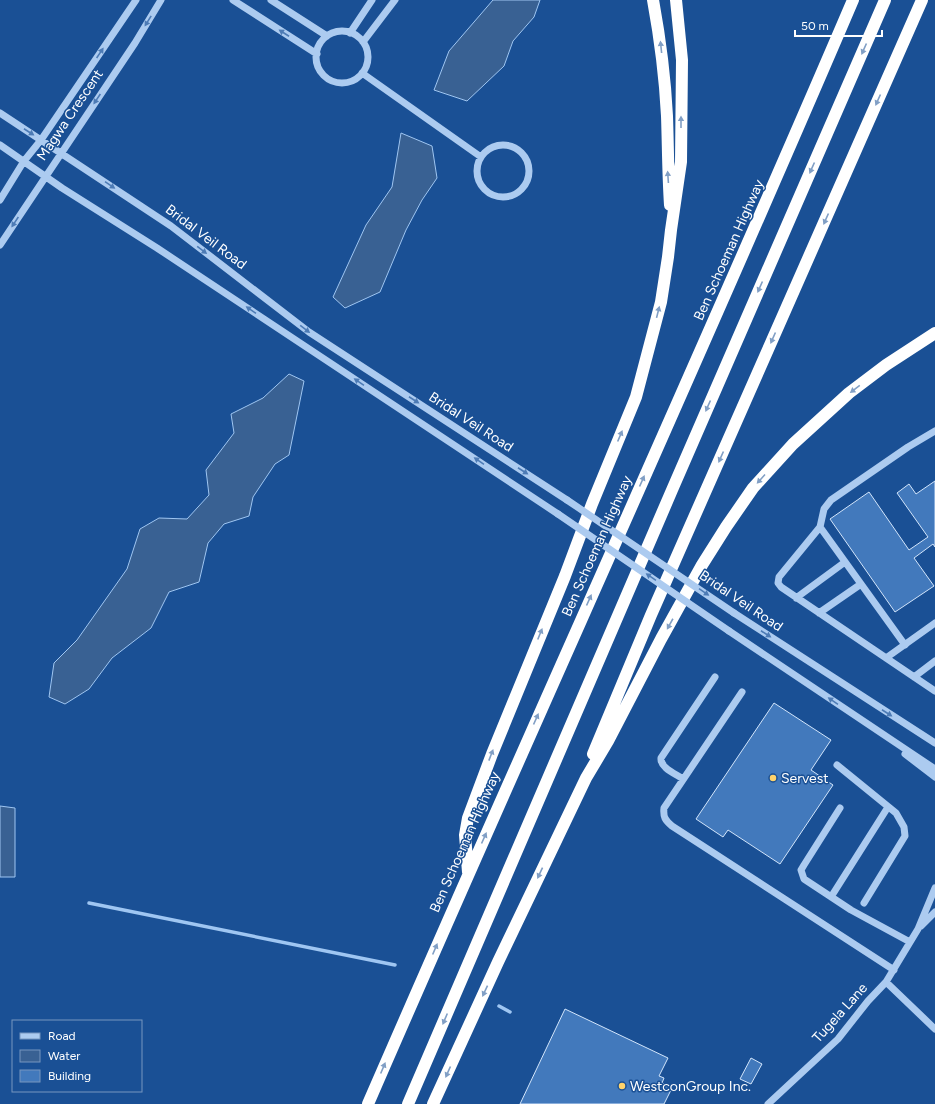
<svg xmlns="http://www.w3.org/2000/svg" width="935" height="1104" font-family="Figtree,sans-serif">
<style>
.water{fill:#396193;stroke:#9fc6f2}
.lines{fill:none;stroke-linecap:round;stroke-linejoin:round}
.stream{stroke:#9fc6f2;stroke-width:3.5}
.building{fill:#4279bc;stroke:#d2e5fb}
.minor{stroke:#accbf0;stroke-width:7}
.highway{stroke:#fff;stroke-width:12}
.minor-bridge{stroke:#accbf0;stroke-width:7}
.oneway{fill:#4d7bb5}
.oneway2{fill:#819fc5}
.poi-dot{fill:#ffd36b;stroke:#1a5095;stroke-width:1.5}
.labels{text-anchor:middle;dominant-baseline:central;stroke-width:3;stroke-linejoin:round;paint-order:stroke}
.street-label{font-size:14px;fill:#fff;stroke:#1a5095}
.poi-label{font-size:14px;fill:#fff;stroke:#1a5095;text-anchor:start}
</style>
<rect width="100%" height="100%" fill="#1a5095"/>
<path class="water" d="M493 0H540L534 17 513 41 504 66 467 101 434 90 449 51Z
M401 133 432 146 437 178 422 200 406 230 380 292 345 308 333 297 366 225 392 187Z
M289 374 304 381 289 455 275 464 253 497 249 516 224 524 208 543 199 582 169 592 151 628 112 658 89 689 65 704 49 697 54 663 77 640 127 569 140 529 159 518 187 519 209 495 206 470 234 433 231 414 263 398Z
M0 806 15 808V877H0Z"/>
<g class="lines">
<path class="stream" d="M89 903 395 965
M499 1006 510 1012"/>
</g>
<path class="building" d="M935 481V547L933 544 914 558 934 586 895 612 830 519 869 492 909 550 928 537 897 493 909 484 916 494Z
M774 703 831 740 811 770 833 785 780 864 728 830 723 837 696 819Z
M565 1009 668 1058 659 1076 664 1078 662 1083 672 1088 664 1104H520Z
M751 1058 762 1064 751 1084 740 1079Z"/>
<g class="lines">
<path class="minor" d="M233 0 317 54
M271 0 327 36
M316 57a26 26 0 1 1 52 0a26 26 0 1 1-52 0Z
M350 33 372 0
M363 42 395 0
M362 73 481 157
M0 113 171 226 309 332 567 500
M0 145 62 188 157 248 558 514
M477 171a26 26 0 1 1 52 0a26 26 0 1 1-52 0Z
M0 200 24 161 41 140 136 0
M0 245 135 43 161 0
M935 431 908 447 831 500 824 509 820 527 779 577 778 583 781 587 935 691
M820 527 905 645
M796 598 845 562
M734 613 935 743
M819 613 861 584
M729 631 935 769
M886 658 935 623
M914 677 935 661
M742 692 664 808C663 817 665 820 672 826L894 970
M905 754 935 777
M837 765 896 813 904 827 905 836 864 903
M683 779C676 774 660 768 661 758L715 677
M840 808 804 865 801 870 804 879 851 910 910 942
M831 897 888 807
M921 926 935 912
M886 982 935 1029
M768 1104 838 1039 868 1001 886 982 918 929 935 888"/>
<path class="highway" d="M653 0C660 38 665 77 667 116 668 145 668 175 670 205
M593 754 651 615 922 0
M468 872 465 835 468 818 492 754 565 576 592 504 636 397 661 302 668 257 671 230 681 162 682 60 676 0
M368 1104C528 735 695 370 853 0
M408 1104 672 490 885 0
M433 1104 498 962 586 778 608 741 661 639 702 565 726 527 753 488 793 444 849 393 886 365 935 333"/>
<path class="minor-bridge" d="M567 500 734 613
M558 514 729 631"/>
</g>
<defs><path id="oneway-solid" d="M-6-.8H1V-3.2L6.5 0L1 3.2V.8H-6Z"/></defs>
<g class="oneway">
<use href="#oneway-solid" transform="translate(148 21) rotate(122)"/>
<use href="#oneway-solid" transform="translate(284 33) rotate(-147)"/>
<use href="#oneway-solid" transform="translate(100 53) rotate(-56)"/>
<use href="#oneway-solid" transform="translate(97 99) rotate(124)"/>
<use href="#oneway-solid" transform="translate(29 132) rotate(33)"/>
<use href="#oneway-solid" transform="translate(110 185) rotate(34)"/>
<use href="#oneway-solid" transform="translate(15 222) rotate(124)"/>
<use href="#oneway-solid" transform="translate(202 250) rotate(37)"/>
<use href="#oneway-solid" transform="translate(251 310) rotate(-146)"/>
<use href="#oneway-solid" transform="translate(305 329) rotate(37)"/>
<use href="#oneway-solid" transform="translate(359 382) rotate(-146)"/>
<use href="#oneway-solid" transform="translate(414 400) rotate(33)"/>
<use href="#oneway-solid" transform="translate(479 461) rotate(-146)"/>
<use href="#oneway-solid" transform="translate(523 471) rotate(33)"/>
<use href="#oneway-solid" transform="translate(651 577) rotate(-146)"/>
<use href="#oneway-solid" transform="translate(704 592) rotate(34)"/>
<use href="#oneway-solid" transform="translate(766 634) rotate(33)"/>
<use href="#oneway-solid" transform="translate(833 701) rotate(-146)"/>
<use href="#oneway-solid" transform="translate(887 713) rotate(33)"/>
</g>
<g class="oneway2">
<use href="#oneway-solid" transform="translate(661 47) rotate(-96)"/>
<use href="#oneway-solid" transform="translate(864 49) rotate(114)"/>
<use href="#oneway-solid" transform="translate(878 100) rotate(114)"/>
<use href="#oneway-solid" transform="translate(681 122) rotate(-90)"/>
<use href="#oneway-solid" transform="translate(812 168) rotate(114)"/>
<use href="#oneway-solid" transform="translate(668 177) rotate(-94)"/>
<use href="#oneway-solid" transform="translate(826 219) rotate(114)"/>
<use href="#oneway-solid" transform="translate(760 287) rotate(114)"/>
<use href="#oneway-solid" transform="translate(658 312) rotate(-76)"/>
<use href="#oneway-solid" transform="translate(773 338) rotate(114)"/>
<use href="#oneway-solid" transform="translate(855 389) rotate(143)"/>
<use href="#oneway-solid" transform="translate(708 406) rotate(114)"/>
<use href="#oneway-solid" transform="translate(620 436) rotate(-67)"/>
<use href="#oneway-solid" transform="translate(721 457) rotate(114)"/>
<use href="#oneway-solid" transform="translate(761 479) rotate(132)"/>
<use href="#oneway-solid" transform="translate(642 481) rotate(-66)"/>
<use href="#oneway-solid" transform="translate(589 600) rotate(-66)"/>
<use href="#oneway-solid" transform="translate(670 624) rotate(119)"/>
<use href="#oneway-solid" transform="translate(540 634) rotate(-68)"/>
<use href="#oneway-solid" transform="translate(536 719) rotate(-66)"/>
<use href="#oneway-solid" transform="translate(491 755) rotate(-69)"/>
<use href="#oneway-solid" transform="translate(484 838) rotate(-66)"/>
<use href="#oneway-solid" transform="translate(540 873) rotate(115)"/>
<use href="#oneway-solid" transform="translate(435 949) rotate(-67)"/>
<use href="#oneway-solid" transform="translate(485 991) rotate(115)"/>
<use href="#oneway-solid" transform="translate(445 1019) rotate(113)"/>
<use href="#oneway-solid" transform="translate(383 1068) rotate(-67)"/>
<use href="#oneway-solid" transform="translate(448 1072) rotate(114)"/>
</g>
<g class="poi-dot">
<circle cx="773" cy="778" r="4"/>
<circle cx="622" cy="1086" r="4"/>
</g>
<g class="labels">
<g class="street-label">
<text transform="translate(70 115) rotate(-56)">Magwa Crescent</text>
<text transform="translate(206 237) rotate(37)">Bridal Veil Road</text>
<text transform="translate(729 250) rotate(-66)">Ben Schoeman Highway</text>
<text transform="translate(471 422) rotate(33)">Bridal Veil Road</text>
<text transform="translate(597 546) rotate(-66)">Ben Schoeman Highway</text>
<text transform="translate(741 601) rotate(34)">Bridal Veil Road</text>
<text transform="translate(465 842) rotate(-66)">Ben Schoeman Highway</text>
<text transform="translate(840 1013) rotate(-48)">Tugela Lane</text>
</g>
<g class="poi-label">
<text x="781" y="778">Servest</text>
<text x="630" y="1086">WestconGroup Inc.</text>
</g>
</g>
<rect x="12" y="1020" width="130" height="72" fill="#1a5095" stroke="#7696bf"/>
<rect x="20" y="1033" width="20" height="6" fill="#accbf0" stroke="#7696bf"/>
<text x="48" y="1040" font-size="12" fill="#ffffff">Road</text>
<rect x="20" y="1050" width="20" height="12" fill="#396193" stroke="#7696bf"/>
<text x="48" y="1060" font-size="12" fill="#ffffff">Water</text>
<rect x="20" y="1070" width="20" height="12" fill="#4279bc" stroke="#7696bf"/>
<text x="48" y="1080" font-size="12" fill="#ffffff">Building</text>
<path d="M795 30v6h87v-6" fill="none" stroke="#ffffff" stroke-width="2"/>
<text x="801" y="30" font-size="12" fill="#ffffff" stroke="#1a5095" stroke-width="3" paint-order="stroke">50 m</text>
</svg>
